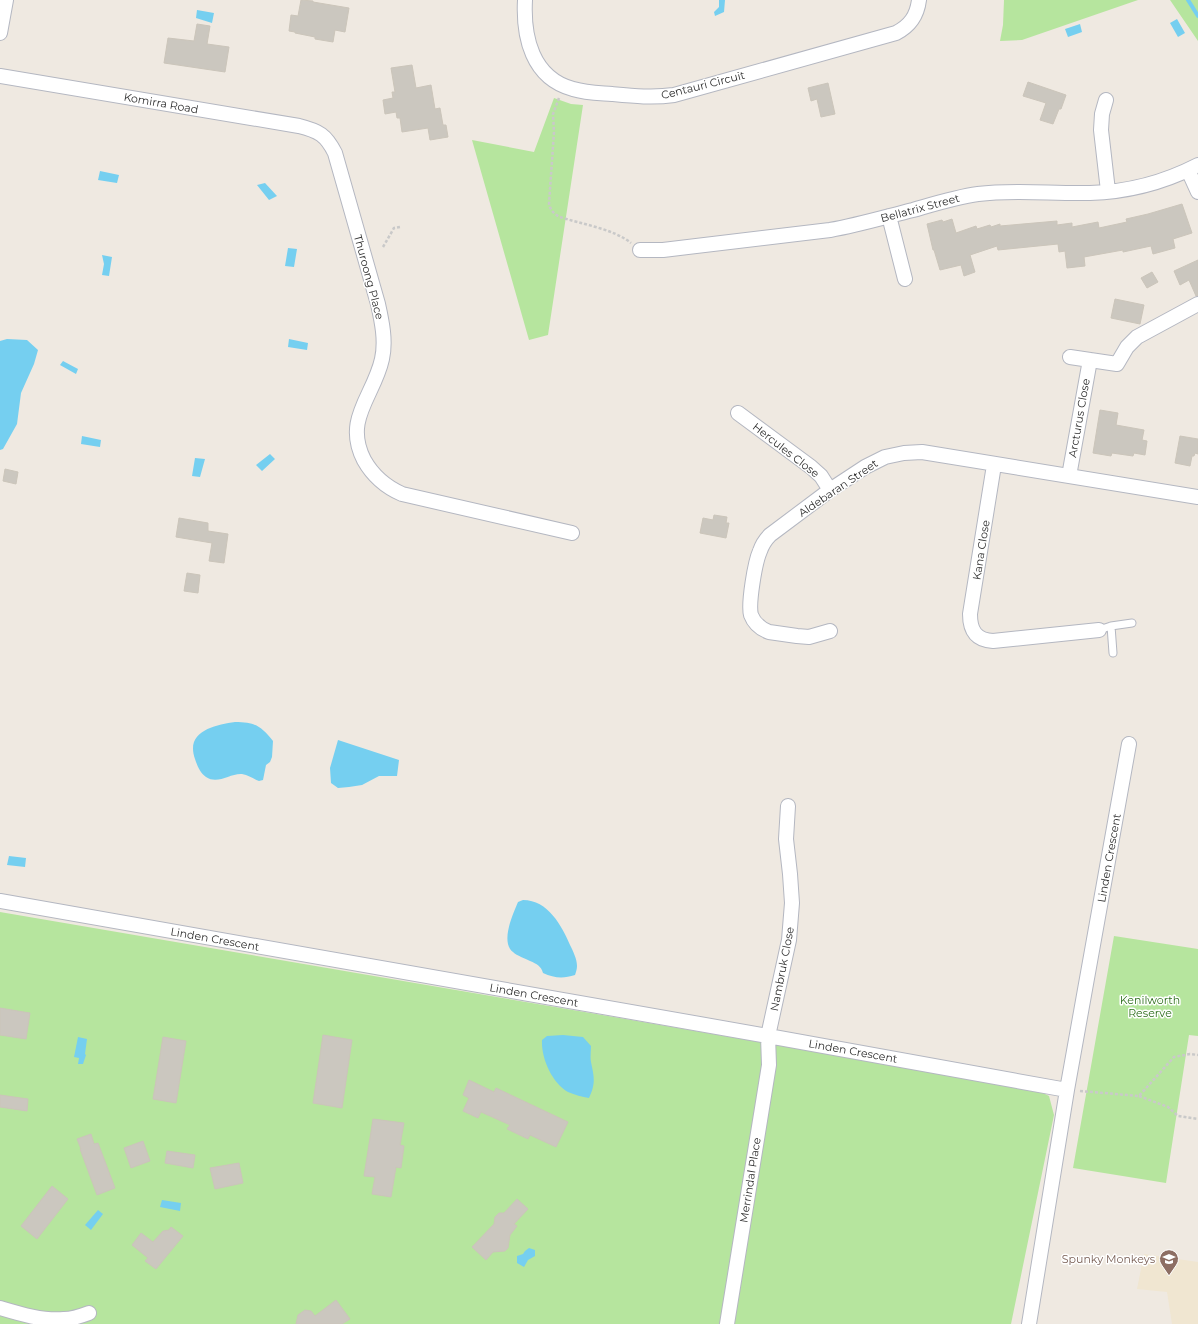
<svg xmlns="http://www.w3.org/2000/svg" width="1198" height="1324" font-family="Montserrat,sans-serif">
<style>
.education{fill:#f0e6d1}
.green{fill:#b6e59e}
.water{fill:#75cff0}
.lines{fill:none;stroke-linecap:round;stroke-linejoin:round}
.stream{stroke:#75cff0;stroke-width:4}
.building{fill:#cbc7bf;stroke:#cbc5ba}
.lane-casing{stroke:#b4b7c1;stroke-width:9}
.street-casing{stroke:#b4b7c1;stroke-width:16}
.path{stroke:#c9c9c9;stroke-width:2.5;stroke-dasharray:3 2;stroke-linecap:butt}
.lane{stroke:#fff;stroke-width:7}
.street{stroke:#fff;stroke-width:14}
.labels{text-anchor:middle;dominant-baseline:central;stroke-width:3;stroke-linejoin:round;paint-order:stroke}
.street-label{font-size:11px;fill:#2e2e2e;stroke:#fff}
.park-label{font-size:11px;fill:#2c6e1b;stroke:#fff}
.education-label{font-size:11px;fill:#785e54;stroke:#fff;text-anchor:end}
</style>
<rect width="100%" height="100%" fill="#efe9e1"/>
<path class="education" d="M1144 1254 1198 1262V1324H1172L1167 1292 1137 1289Z"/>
<path class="green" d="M1004 0H1138L1022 40 1000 41 1003 25Z
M1170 0H1198V41Z
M554 98 571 104 583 105 548 335 529 340 472 140 534 152Z
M0 912 1035 1089 1049 1096 1054 1115 1011 1324H0Z
M1114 936 1198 949V1036L1189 1035 1166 1183 1073 1168Z"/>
<path class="water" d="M719 0H725L724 12 715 16 714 12 719 7Z
M197 10 214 13 212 23 196 18Z
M1177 19 1185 33 1178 37 1170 23Z
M1080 24 1082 32 1068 37 1065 29Z
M100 171 119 175 117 183 98 180Z
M265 183 277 196 269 200 257 185Z
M288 248 297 249 294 267 285 266Z
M102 255 112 257 109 276 102 275 104 264Z
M7 339 27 340 38 350 34 364 21 393 17 424 3 449 0 450V341Z
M289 339 308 343 307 350 288 347Z
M63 361 78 369 76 374 60 365Z
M82 436 101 440 100 447 81 444Z
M270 454 275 459 262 471 256 465Z
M195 458 205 459 200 477 192 476Z
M235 722C255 722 261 726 273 741L272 757 270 762 266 765 263 780 259 781C253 779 249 775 242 774 230 773 218 785 206 777 200 773 197 765 195 759 185 731 215 725 235 722Z
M338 740 399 760 397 776H379L362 785 349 787 338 788 331 783 330 768Z
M9 856 26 858 25 867 7 865Z
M523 900C548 900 562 926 570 945 573 951 577 959 577 966 577 969 576 972 575 975 563 979 554 978 543 973 541 966 537 964 530 961 525 958 517 956 513 952 500 942 513 914 518 902Z
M563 1035 583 1037 591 1046C591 1051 590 1057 591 1062 594 1077 596 1083 589 1098 582 1097 575 1095 568 1092 552 1083 541 1058 542 1040L547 1036Z
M78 1037 87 1039 85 1054 86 1055 83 1064H78L79 1058 74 1057Z
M162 1200 181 1203 180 1211 160 1207Z
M98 1210 103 1214 91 1230 85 1225Z
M529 1248 535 1250V1256L528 1260 524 1267 517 1263V1256L523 1254 525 1251Z"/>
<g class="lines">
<path class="stream" d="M1188 0 1198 16"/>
</g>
<path class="building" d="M301 0 313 1V2L349 8 345 32 335 30 333 42 315 39V37L295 33V32L289 31 291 15 298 16Z
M197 24 210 26 207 44 229 47 225 72 164 63 168 38 194 41Z
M412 65 416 88 431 85 435 109 440 108 443 125H446L448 137 430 140 428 128 402 132 400 118H397L396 112 385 114 383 100 393 98 392 92H395L391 68Z
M1028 82 1066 95 1061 109H1059L1053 124 1040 120 1046 103 1023 96Z
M828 83 835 114 821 117 817 99 811 101 808 88Z
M1182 204 1192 233 1173 239 1175 248 1153 254 1151 246 1123 252V250L1084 257 1085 266 1067 268 1065 251 1059 252 1058 244 998 250 997 246 970 255 975 272 964 276 961 265 940 270 934 250H933L927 224 942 220 943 222 952 219 956 233 976 226 977 229 990 225 991 227 1000 224V226L1057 221V225L1072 223V227L1098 222 1099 228 1127 222 1126 219 1148 214Z
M1198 260V296H1196L1189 280 1180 285 1174 271Z
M1152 272 1158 282 1147 288 1141 278Z
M1115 299 1144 305 1140 324 1111 318Z
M1100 410 1118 413 1116 425 1144 430 1142 440 1147 441 1145 455 1134 453 1133 456 1112 453 1111 456 1093 453Z
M1180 436 1198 439V454L1195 453 1194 456H1192L1190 466 1175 463Z
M5 469 18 472 16 484 3 481Z
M714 515 727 517 726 523H729L726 538 700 533 703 518 713 520Z
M179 518 208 523V531L228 534 224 563 209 561 212 543 176 537Z
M187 573 200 575 198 593 184 591Z
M0 1008 30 1013 26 1039 0 1035Z
M323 1035 352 1040 342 1108 313 1103Z
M163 1037 186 1041 176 1103 153 1099Z
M469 1080 494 1092 496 1088 568 1122 556 1147 530 1135 528 1139 507 1129 510 1125 481 1112 478 1118 463 1111 469 1098 463 1095Z
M0 1095 28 1099 27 1111 0 1107Z
M373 1119 404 1123 400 1145 404 1146 401 1168 396 1167 391 1197 372 1194 375 1177 364 1176Z
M91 1134 94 1144 98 1143 115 1188 97 1195 80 1149H81L77 1139Z
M143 1141 150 1161 131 1168 124 1148Z
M167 1151 195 1155 193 1168 165 1163Z
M239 1163 243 1183 215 1189 210 1168Z
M52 1186 68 1199 37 1239 21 1226Z
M517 1199 528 1209 514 1224 517 1226 510 1235 508 1248 505 1251 493 1252 486 1260 472 1247 494 1224 495 1217 499 1213H504Z
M171 1227 183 1236 156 1269 145 1261 148 1258 132 1245 141 1233 153 1242 163 1231 169 1230Z
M336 1300 350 1319 342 1324H296L298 1315 305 1310 311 1311 315 1316Z"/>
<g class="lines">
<defs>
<path id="lane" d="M1111 626 1113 653
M1099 630 1111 626 1132 623"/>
<path id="street" d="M525 0C523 37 532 78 573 89 586 93 599 93 612 94 633 96 653 98 674 95L896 33C910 26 917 16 919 0
M0 33 6 0
M0 76 299 126C319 131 326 135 335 153L378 304C382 322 386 341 382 359 374 396 343 419 364 460 373 476 386 487 402 494L572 533
M1106 100 1102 114 1101 130 1108 191
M1188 170 1198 192
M889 216 905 279
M640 250H663L830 230C858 225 885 217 913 210 934 204 956 197 978 194 1015 189 1052 194 1090 193 1127 192 1165 182 1198 165
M1070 357 1117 364 1127 347 1137 337 1198 304
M738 413 811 467 821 476 830 490
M994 465 970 614C970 631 976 640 993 641L1099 630
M1069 476 1090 360
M830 631 809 637 797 636 769 632C761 629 754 623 751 615 748 604 755 562 760 551 762 545 765 540 770 535L830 490 865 467 885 457 904 453 922 452 1198 497
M0 901 768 1036 1067 1090
M0 1308C20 1314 43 1321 64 1319 73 1319 81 1316 89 1313
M727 1324 769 1065 768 1036 789 940 792 903 790 874 786 839 788 806
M1029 1324 1067 1090 1129 744"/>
</defs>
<use href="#lane" class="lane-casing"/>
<use href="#street" class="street-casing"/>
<path class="path" d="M559 98 553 114 554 132 549 204C551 211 554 214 560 217 581 224 614 229 631 243
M383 247 394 228 400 227
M1080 1091 1139 1096 1174 1057 1190 1054 1198 1055
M1139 1096 1168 1107 1178 1116 1198 1119"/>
<use href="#lane" class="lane"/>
<use href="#street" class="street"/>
</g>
<defs>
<symbol id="school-pin" viewBox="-11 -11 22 30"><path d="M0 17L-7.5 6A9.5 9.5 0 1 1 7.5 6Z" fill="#8d6e63" stroke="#fff"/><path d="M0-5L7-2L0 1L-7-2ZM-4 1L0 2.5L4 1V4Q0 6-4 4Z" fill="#fff"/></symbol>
</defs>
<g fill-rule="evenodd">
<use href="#school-pin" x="1158" y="1248" width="22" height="30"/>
</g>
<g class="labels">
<g class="street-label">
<text transform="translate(703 85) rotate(-14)">Centauri Circuit</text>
<text transform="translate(161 103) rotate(10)">Komirra Road</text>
<text transform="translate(920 208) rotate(-15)">Bellatrix Street</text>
<text transform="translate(369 277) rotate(75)">Thuroong Place</text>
<text transform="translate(1079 418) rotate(-80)">Arcturus Close</text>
<text transform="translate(786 450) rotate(38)">Hercules Close</text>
<text transform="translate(838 488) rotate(-34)">Aldebaran Street</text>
<text transform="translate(981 550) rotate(-81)">Kana Close</text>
<text transform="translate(1109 858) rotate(-80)">Linden Crescent</text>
<text transform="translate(215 939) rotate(10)">Linden Crescent</text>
<text transform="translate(782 969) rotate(-79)">Nambruk Close</text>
<text transform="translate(534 995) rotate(10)">Linden Crescent</text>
<text transform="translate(853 1051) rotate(10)">Linden Crescent</text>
<text transform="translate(750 1180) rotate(-81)">Merrindal Place</text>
</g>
<g class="park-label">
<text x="1150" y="1000">Kenilworth<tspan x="1150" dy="13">Reserve</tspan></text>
</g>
<g class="education-label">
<text x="1155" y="1259">Spunky Monkeys</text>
</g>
</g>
</svg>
